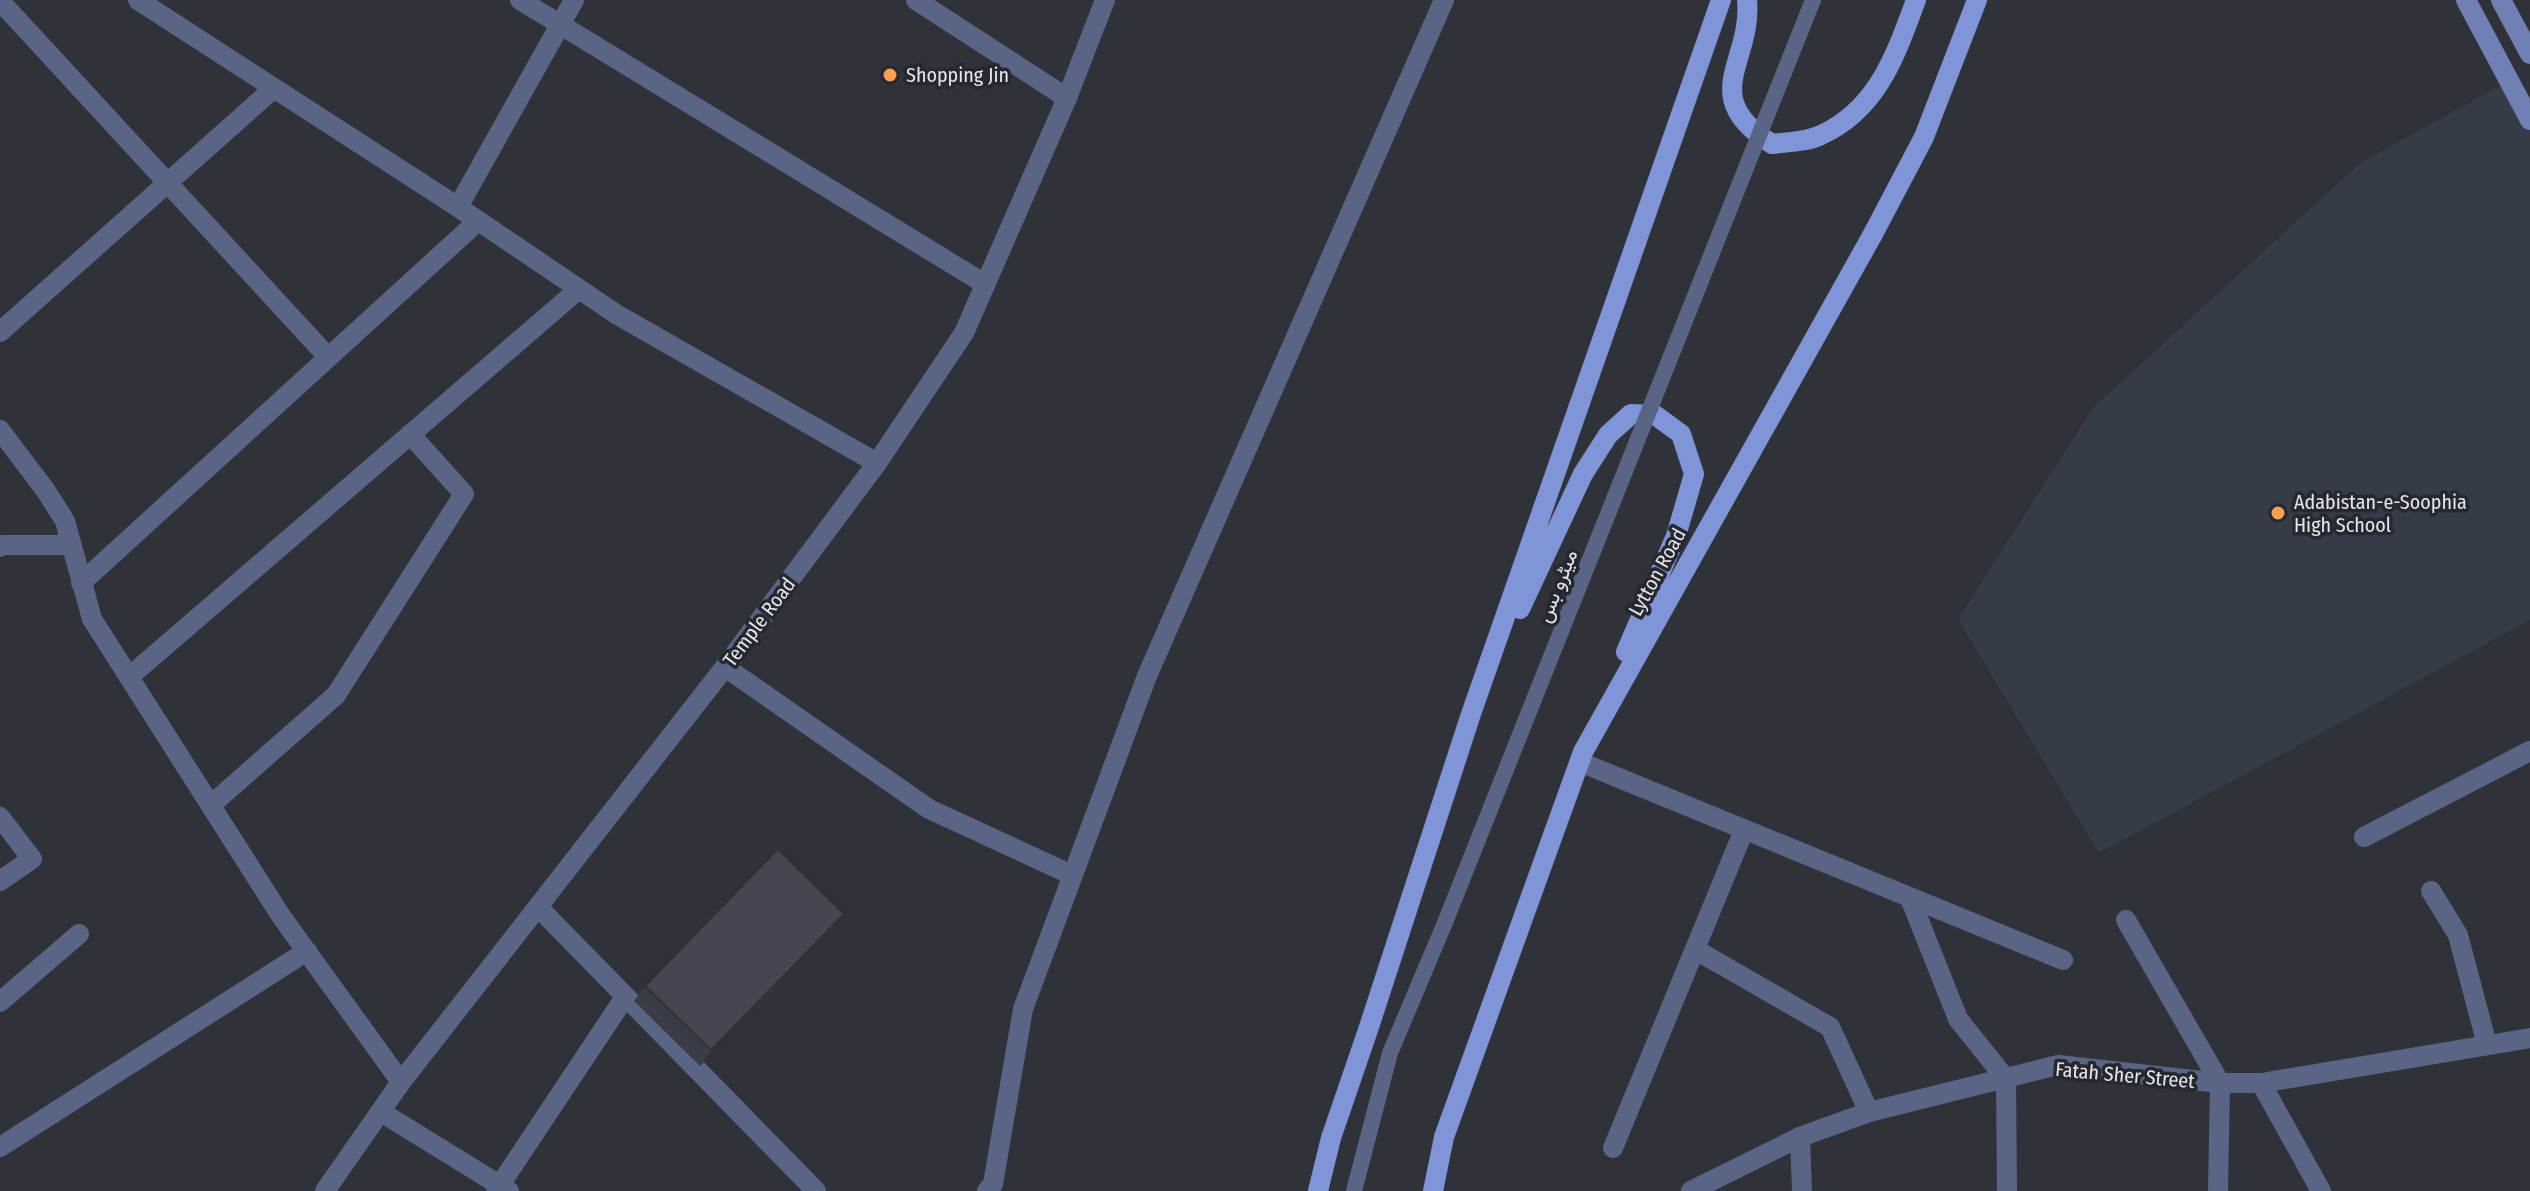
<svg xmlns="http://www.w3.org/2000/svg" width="2530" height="1191" font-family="'Fira Sans Condensed',Vazirmatn,sans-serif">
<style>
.built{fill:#363b48}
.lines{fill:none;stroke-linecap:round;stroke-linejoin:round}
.minor{stroke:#5a6586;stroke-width:20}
.tertiary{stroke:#5a6586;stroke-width:20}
.secondary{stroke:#7080b4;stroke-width:20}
.primary{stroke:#8095d8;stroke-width:20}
.service-bridge{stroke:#5a6586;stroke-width:16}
.wall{fill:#3a3d45}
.shaded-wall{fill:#303238}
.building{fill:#444750;stroke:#303238;stroke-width:2}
.poi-dot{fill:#f99f4d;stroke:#262830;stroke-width:3}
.labels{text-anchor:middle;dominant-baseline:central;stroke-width:7;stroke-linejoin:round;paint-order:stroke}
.poi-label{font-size:20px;fill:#e6e7ed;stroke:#262830;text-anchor:start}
.street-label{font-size:20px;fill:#e6e7ed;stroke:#262830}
</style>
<rect width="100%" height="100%" fill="#30323a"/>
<path class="built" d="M2509 81 2530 120V620L2099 853 1958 619 2093 408 2360 163Z"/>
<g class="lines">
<path class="minor" d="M138 0 458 207 616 314 877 463
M520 0 985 284
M916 0 1067 98
M0 1 328 357
M458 207 574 0
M0 332 274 88
M0 430 46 491 65 521 92 619 281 916 401 1082
M0 547 2 545H71
M81 583 478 221
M725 667 929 809 1072 875
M129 677 579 289
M1580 762 2063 960
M211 805 336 695 464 494 410 434
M0 817 32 859 0 881
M2364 837 2530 751
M2431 891 2458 935 2487 1045
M1910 898 1958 1019 2006 1079 2007 1191
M539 908 816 1191
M2126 920 2220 1083 2218 1191
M1696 950 1830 1027 1869 1112
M0 1002 79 934
M2261 1083 2321 1191
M381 1112 509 1191
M1800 1137 1802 1191
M0 1147 307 951
M1613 1148 1744 830
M496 1191 625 997
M987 1191 993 1184 1023 1009 1147 676 1444 0"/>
<path class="tertiary" d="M325 1191 401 1082 725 667 877 463 964 333 1067 98 1105 0
M1691 1191 1800 1137 1869 1112 2058 1065 2220 1083H2261L2530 1038"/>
<path class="secondary" d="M2466 0 2530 120
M2501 0 2530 54"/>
<path class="primary" d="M1747 0C1753 62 1696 96 1772 144 1788 142 1807 142 1821 135 1878 109 1896 54 1916 0
M1520 609 1583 474 1608 435 1631 414 1655 415 1681 434 1694 474 1676 536 1626 652
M1318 1191 1331 1138 1369 1027 1471 714 1721 0
M1433 1191 1444 1137 1583 752 1873 234 1924 137 1977 0"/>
<path class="service-bridge" d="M1354 1191 1390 1053 1444 925 1813 0"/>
</g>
<path class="wall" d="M833 929 700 1066 634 1001 645 986Z"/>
<path class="shaded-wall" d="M844 914 833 929 700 1066 711 1050Z"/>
<path class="building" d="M778 849 844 914 711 1050 645 986Z"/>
<g class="poi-dot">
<circle cx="890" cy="75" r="8"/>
<circle cx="2278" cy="513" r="8"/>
</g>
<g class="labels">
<g class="poi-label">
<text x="906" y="75">Shopping Jin</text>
<text x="2294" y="502">Adabistan-e-Soophia<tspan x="2294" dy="23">High School</tspan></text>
</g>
<g class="street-label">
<text transform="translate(1657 572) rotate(-61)">Lytton Road</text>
<text transform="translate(1557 586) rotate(-68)">میٹرو بس</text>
<text transform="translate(759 622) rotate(-53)">Temple Road</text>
<text transform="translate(2125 1075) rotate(5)">Fatah Sher Street</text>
</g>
</g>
</svg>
